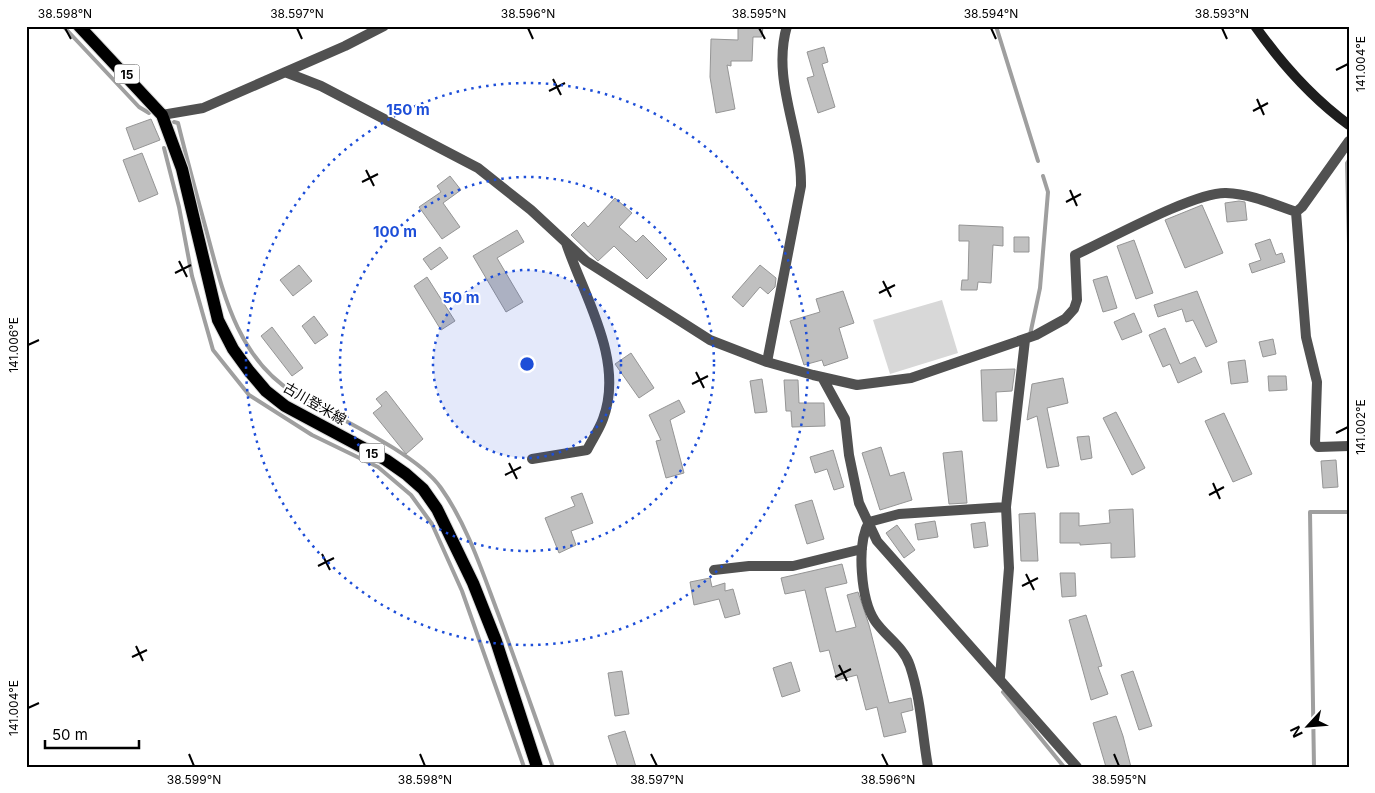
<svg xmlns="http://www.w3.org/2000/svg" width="1375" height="793" font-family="Inter,'Noto Sans JP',sans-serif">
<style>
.green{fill:#d8d8d8}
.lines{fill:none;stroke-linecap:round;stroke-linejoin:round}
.stream{stroke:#9f9f9f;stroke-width:4}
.building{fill:#c0c0c0;stroke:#959595}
.primary-casing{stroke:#dbdbdb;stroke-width:14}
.street{stroke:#515151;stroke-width:10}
.secondary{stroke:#1e1e1e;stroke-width:10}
.primary{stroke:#000;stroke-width:12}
.ticks{fill:none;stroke:#000;stroke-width:2}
.ring{fill:none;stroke:#1d4ed8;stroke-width:2.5;stroke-dasharray:2.5 5}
.labels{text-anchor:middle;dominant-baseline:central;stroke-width:4;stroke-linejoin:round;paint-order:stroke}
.shield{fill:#fff;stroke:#4c4c4c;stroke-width:1}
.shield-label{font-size:12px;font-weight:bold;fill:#000}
.street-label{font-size:14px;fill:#000;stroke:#fff}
.centre{fill:#1d4ed8;stroke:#fff;stroke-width:2.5}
.ring-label{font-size:15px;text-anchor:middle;font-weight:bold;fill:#1d4ed8;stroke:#fff;stroke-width:4;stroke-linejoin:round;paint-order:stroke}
.neatline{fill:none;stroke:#000;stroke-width:2}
.ticks-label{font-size:12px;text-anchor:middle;fill:#000}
</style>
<rect width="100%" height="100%" fill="#fff"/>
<path class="green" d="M942 300 958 353 890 374 873 320Z"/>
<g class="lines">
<path class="stream" d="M63 26 139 107 149 113
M996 26 1038 161
M174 122 178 123C187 160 197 196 207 233 223 292 237 358 294 393 333 416 416 452 441 488 466 523 481 568 496 608 516 661 534 714 553 767
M164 148 179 207 192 276 213 350 249 395 312 435 378 467 411 495 432 524 462 591 524 767
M1349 160 1347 163 1349 244
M1030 335 1040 288 1048 192 1043 176
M1003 692 1064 767
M1314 767 1310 512H1349"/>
</g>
<path class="building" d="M738 26H763L762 37H753L752 61H731V66L727 65 735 109 716 113 710 77 711 39 738 40Z
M824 47 828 62 822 64 835 107 818 113 807 78 814 76 807 52Z
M151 119 160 140 134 150 126 128Z
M142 153 158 194 139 202 123 160Z
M450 176 461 190 443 203 460 227 442 239 419 207 441 192 437 186Z
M615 198 632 213 619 227 636 242 643 235 667 259 647 279 614 246 598 261 571 235 584 222 588 227Z
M1239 201 1245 202 1247 220 1227 222 1225 203Z
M1202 205 1223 253 1185 268 1165 220Z
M959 225 1003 227V246L993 245 991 283 978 282 977 290H961L962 280H968L969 241H959Z
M517 230 524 242 497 258 523 302 506 312 473 256Z
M1014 237H1029V252H1014Z
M1270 239 1276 255 1282 253 1285 262 1252 273 1249 264 1261 260 1255 244Z
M1134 240 1153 293 1136 299 1117 246Z
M440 247 448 258 431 270 423 259Z
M299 265 312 281 293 296 280 280Z
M760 265 776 278 775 287 768 294 760 287 743 307 732 297Z
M1107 276 1117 308 1103 312 1093 280Z
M427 277 455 321 441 330 414 286Z
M843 291 854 323 839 328 848 358 824 366 822 360 804 365 790 321 820 312 816 299Z
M1197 291 1217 342 1206 347 1193 320 1186 322 1182 309 1158 317 1154 305Z
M1134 313 1142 332 1122 340 1114 322Z
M314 316 328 335 315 344 302 326Z
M272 327 303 368 292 376 261 336Z
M1165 328 1180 364 1195 357 1202 372 1178 383 1170 364 1163 367 1149 335Z
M1273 339 1276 354 1263 357 1259 342Z
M631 353 654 388 639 398 615 364Z
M1245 360 1248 382 1231 384 1228 362Z
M1015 369 1012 391 996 392 997 421H983L981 370Z
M1268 376H1286L1287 390 1269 391Z
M1063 378 1068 403 1047 408 1059 466 1047 468 1037 416 1027 420 1032 384Z
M762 379 767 412 755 413 750 381Z
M784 380H798L799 403H824L825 426 792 427 791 411H786Z
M386 391 423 439 406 454 373 413 382 406 376 399Z
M679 400 685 412 670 420 684 473 666 478 656 441 661 440 649 415Z
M1116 412 1145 468 1132 475 1103 418Z
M1224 413 1252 474 1233 482 1205 421Z
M1089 436 1092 458 1081 460 1077 437Z
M881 447 890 476 904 472 912 500 880 510 862 453Z
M833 450 844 487 834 490 827 469 815 473 810 457Z
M962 451 967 503 949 504 943 453Z
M1336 460 1338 487 1323 488 1321 461Z
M582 493 593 523 571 531 576 545 559 553 545 518 575 506 571 497Z
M812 500 824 539 807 544 795 505Z
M1133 509 1135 557 1111 558V543L1080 545V543H1060V513H1079V526L1110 523 1109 510Z
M1035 513 1038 561H1021L1019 514Z
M935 521 938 537 918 540 915 524Z
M985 522 988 546 974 548 971 524Z
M897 525 915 550 904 558 886 533Z
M842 564 847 583 825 588 836 632 856 627 847 595 858 592 869 625 889 703 911 698 913 710 901 713 906 732 884 737 877 707 866 710 857 675 837 680 829 650 820 652 805 590 785 594 781 578Z
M1060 573H1075L1076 596 1062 597Z
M710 578 712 587 725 583V591L733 589 740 614 725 618 719 599 694 605 690 582Z
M1086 615 1102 666 1098 667 1108 694 1091 700 1069 620Z
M791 662 800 691 782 697 773 668Z
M622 671 629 714 615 716 608 673Z
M1133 671 1152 726 1139 730 1121 675Z
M1116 716 1123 736 1131 767H1106L1093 723Z
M625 731 636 767H618L608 736Z"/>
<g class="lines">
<defs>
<path id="primary" d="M79 26 162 115 182 169 218 320 233 349 249 371 266 391 285 406 386 460 406 474 423 489 437 509 473 583 496 641 537 767"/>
</defs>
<use href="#primary" class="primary-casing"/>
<path class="street" d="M285 72 321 86 478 168 531 210 586 261 710 340 767 362 813 375 857 385 911 378 1036 335 1065 319 1074 309 1077 300 1075 255C1108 240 1194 192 1226 193 1251 194 1273 204 1296 212L1302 207 1349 141
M162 115 203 108 345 46 384 26
M1296 212 1306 337 1317 382 1315 443 1318 447 1349 446
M767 362 801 186C802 132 771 81 787 26
M822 377 845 419 849 455 859 503 877 541 1077 767
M532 459 587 450C592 440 599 430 603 419 625 360 584 297 566 243
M714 570 749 566H793L862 549
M1000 677 1009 568 1006 507 1025 340
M928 767C922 733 921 699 910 666 904 647 886 637 875 621 861 600 856 545 869 522L899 514 1006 507"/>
<path class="secondary" d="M1255 26C1281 63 1312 98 1349 125"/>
<use href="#primary" class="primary"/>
</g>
<path class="ticks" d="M65 28 71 39M297 28 302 39M528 28 533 39M759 28 765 39M991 28 996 39M1222 28 1227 39M1336 70 1348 64M553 79 561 95M549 91 565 83M1257 99 1264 115M1253 111 1268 103M366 170 374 186M362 182 378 174M1070 190 1077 206M1066 202 1081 194M179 261 187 277M175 273 191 265M883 281 891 297M879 293 895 285M28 345 39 340M696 372 704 388M692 384 708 376M1336 433 1348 427M509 463 517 479M505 475 521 467M1213 483 1220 499M1209 495 1224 487M322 554 330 570M318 566 334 558M1026 574 1034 590M1022 586 1038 578M136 646 143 661M132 657 147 650M839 665 847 681M835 677 851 669M28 708 39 703M189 754 194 766M420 754 425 766M651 754 657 766M882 754 888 766M1114 754 1119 766"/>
<circle cx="527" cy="364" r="94" fill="#1d4ed8" fill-opacity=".12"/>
<g class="ring">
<circle cx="527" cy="364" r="94"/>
<circle cx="527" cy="364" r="187"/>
<circle cx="527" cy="364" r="281"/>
</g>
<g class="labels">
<g class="shield">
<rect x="114.5" y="64.5" width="25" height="19" rx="4"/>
<rect x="359.5" y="443.5" width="25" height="19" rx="4"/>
</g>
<g class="shield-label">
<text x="127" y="74">15</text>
<text x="372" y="453">15</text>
</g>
<g class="street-label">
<text transform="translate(315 403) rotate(30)">古川登米線</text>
</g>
</g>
<circle cx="527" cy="364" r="8" class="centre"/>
<g class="ring-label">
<text x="408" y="115">150 m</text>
<text x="395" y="237">100 m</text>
<text x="461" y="303">50 m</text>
</g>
<rect width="1375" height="793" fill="none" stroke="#ffffff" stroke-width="55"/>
<g transform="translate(1308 726) rotate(244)" stroke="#ffffff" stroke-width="4" paint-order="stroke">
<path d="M0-4L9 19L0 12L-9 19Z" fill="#000000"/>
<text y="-8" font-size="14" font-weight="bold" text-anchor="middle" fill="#000000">N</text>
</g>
<path d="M45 740v8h94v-8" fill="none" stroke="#000000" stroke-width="2.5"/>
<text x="52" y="740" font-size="15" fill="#000000" stroke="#ffffff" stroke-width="4" paint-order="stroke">50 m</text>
<rect x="28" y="28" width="1320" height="738" class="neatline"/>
<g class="ticks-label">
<text x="65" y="18">38.598°N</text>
<text x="297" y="18">38.597°N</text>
<text x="528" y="18">38.596°N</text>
<text x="759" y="18">38.595°N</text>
<text x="991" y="18">38.594°N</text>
<text x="1222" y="18">38.593°N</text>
<text transform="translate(1361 64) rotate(-90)" y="4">141.004°E</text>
<text transform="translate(14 345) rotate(-90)" y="4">141.006°E</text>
<text transform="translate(1361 427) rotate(-90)" y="4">141.002°E</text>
<text transform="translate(14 708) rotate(-90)" y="4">141.004°E</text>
<text x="194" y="784">38.599°N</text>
<text x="425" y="784">38.598°N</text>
<text x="657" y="784">38.597°N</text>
<text x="888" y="784">38.596°N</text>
<text x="1119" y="784">38.595°N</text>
</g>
</svg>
